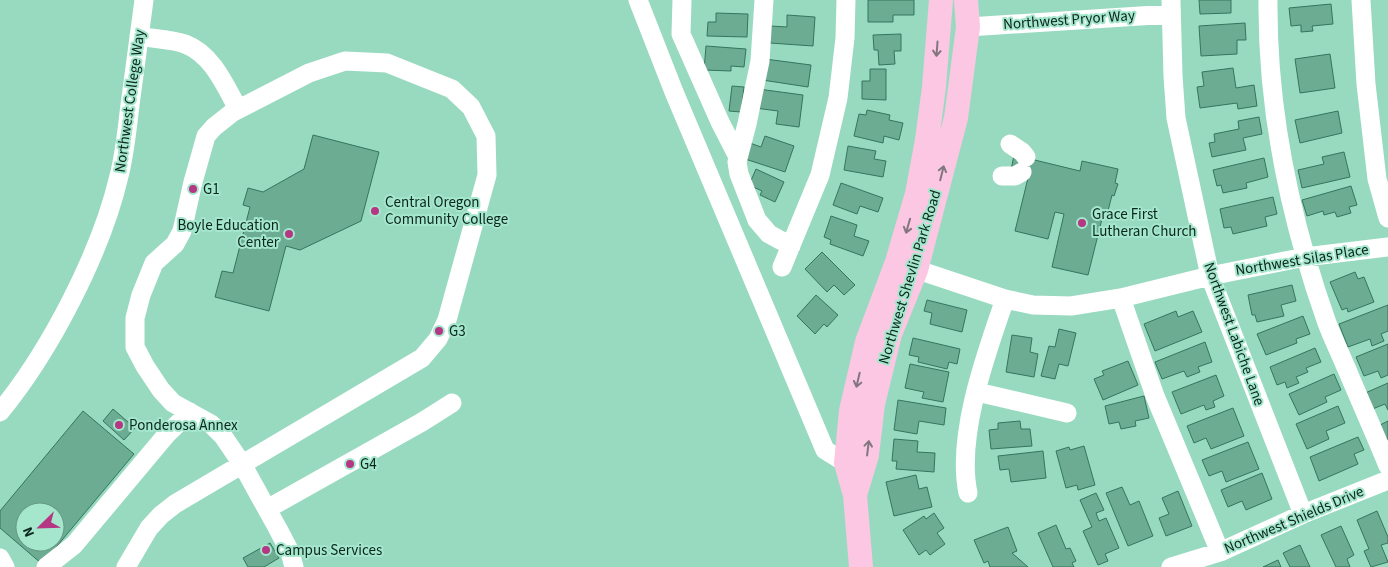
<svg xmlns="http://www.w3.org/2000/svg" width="1388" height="567" font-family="'Source Sans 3',sans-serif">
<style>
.building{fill:#6bac93;stroke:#34755e;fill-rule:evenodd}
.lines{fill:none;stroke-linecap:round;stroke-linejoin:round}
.minor{stroke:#fff;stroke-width:19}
.major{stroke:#fbc7e2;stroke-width:24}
.oneway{stroke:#827680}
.poi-dot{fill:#b53682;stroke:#a5e7cc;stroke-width:2}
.labels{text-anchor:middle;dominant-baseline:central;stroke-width:4;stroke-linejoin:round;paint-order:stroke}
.street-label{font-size:15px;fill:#0a261d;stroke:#a5e7cc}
.poi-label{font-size:15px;fill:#0a261d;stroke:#a5e7cc;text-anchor:start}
</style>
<rect width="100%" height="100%" fill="#98dac0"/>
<path class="building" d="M868 0H914V15H893V22H868Z
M1199 0H1231V13L1200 14Z
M1331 4 1333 24 1312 26 1313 31 1301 32V25L1291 26 1289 8Z
M716 13 748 14 747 37 707 36 708 22H716Z
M787 15 815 17 813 46 770 43 771 26 787 27Z
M1245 23 1246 40H1237V54L1201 56 1199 26Z
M901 34V51H894L895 64 879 65 878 50H874L873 35Z
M706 46 746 49 744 67 731 66V71L704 70Z
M1330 54 1335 88 1300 93 1295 59Z
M765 59 811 65 808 87 762 80Z
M1233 68 1236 88 1254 85 1257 106 1238 109 1237 103 1200 108 1197 87 1204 86 1202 72Z
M870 69H886V100L862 99V81H870Z
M732 86 744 87 741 112 729 111Z
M758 89 803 95 799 127 776 124 778 111 755 108Z
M867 110 890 115 889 120 903 123 899 140 884 136 883 143 854 136 859 114 866 115Z
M1338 111 1342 133 1300 143 1295 120Z
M1259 117 1262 134 1243 138 1246 150 1212 157 1209 143 1215 142 1214 134 1239 129 1238 121Z
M313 135 379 152 361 221 300 250 286 246 269 311 215 297 222 271 233 273 250 207 243 205 248 188 263 192 304 169Z
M765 136 794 146 785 172 742 158 747 142 761 147Z
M848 146 876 151 874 159 886 161 883 177 844 170Z
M1344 152 1350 177 1302 188 1298 170 1324 164 1322 157Z
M1014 155 1080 171 1082 161 1118 169 1115 183 1118 184 1114 196 1112 195 1108 211H1104L1088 275 1052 267 1064 214 1055 212 1048 239 1015 231 1029 174 1011 170Z
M1264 158 1268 177 1246 183 1247 188 1223 193 1221 185 1217 186 1213 170Z
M756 169 784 182 775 202 760 195 762 191 749 185Z
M841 183 883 198 878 212 860 206 857 214 833 205Z
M1351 186 1357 205 1349 207 1351 213 1337 217 1335 212 1324 215 1323 211 1307 216 1302 200Z
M1273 197 1277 214 1265 217 1267 226 1233 234 1231 227 1224 228 1220 209Z
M831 216 857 225 854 236 869 241 863 256 830 244 831 240 824 237Z
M822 252 855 285 844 295 834 285 827 292 805 269Z
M1355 272 1358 279 1364 277 1374 302 1348 312 1347 308 1342 310 1330 282Z
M1292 285 1296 301 1281 305 1284 316 1257 322 1255 315H1252L1248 295Z
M816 295 838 315 827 327 824 324 815 334 797 316Z
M927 300 967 310 962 332 930 324 932 313 924 311Z
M1388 305V331L1381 334 1384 341 1372 346 1370 339 1348 347 1339 324Z
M1176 311 1178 317 1193 311 1202 332 1155 351 1144 324Z
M1303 316 1310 334 1296 339 1297 343 1266 355 1257 334Z
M1059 329 1076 333 1068 366 1059 364 1055 379 1041 376 1049 346 1055 347Z
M1012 335 1032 338 1030 352 1038 354 1034 377 1006 372Z
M913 338 960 349 957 364 949 362 947 369 918 362 919 357 909 355Z
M1205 342 1212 362 1198 367 1200 372 1187 377 1184 371 1162 379 1155 362Z
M1388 344V375L1381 378 1378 371 1364 376 1356 357Z
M1315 348 1321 362 1306 368 1308 372 1296 377 1299 383 1287 388 1285 382 1277 385 1270 367Z
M1128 361 1138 385 1103 400 1094 379 1104 375 1102 371Z
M910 364 949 372 943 402 922 398 924 392 905 388Z
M1334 374 1341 390 1325 397 1327 402 1299 415 1289 394Z
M1216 375 1224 396 1213 401 1215 407 1206 410 1204 405 1181 414 1172 392Z
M1388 383V410L1385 404 1370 410 1363 394Z
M1144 396 1149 418 1135 421 1136 426 1121 429 1119 422 1109 424 1105 406Z
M898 400 946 408 944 425 919 421 917 434 894 430Z
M1338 406 1345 423 1326 431 1329 439 1307 449 1296 424Z
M1233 408 1244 436 1211 449 1206 438 1194 443 1187 426Z
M113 409 135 428 124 440 103 421Z
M83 411 134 454 42 564 0 528V511ZM25 512H55V542H25Z
M1020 421 1021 429H1030L1032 446 991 449 989 430 998 429V423Z
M1388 421V439L1386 440 1380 425Z
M1358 437 1364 450 1354 454 1358 464 1319 481 1310 457Z
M894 439 918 441 917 452 935 453 934 472 896 469 897 461H892Z
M1248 442 1259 469 1226 482 1222 471 1209 476 1202 460Z
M1084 446 1095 485 1078 490 1077 485 1066 488 1056 451 1069 447 1070 450Z
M1043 451 1046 478 1011 482 1009 469 1000 470 998 456Z
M1262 473 1272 499 1246 510 1242 501 1228 507 1221 490Z
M916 475 919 489 927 487 932 507 894 516 886 482Z
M1122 487 1130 505 1139 501 1153 536 1128 546 1106 493Z
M1178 491 1192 526 1166 536 1159 518 1169 514 1162 498Z
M1096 493 1104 510 1096 513 1099 521 1106 518 1119 548 1105 554 1108 561 1098 565 1083 531 1092 527 1080 500Z
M1377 511 1388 537V543L1381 545 1388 562 1371 567 1364 551 1369 549 1357 520Z
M934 513 944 528 937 533 945 544 930 555 926 550 919 555 903 530 924 516 926 519Z
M1056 525 1066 549 1070 548 1076 561 1072 563 1074 567H1053L1038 533Z
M1341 526 1354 555 1347 559 1350 567H1336L1321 535Z
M1008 527 1017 551 1012 553 1028 567H990L988 561 984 563 974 540Z
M270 543 279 558 264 567H248L243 558Z
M1300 545 1310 567H1290L1283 553Z
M1278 560 1281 567H1263Z"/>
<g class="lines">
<path class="minor" d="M638 0 674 92 825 450 846 463
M682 0 681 34 720 122 738 157
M764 0 760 61 747 124 737 162 739 174 757 220 769 234 791 246
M1171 0 1173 76 1176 118 1210 276 1303 514
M1268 0C1267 110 1290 219 1327 323 1333 339 1341 355 1348 372 1361 403 1375 434 1388 466
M1361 0 1366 84 1377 179 1388 218
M968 27 1171 14
M139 36C153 39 171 39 185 44 212 54 225 85 238 109
M1010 144 1022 152 1026 157
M1002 176H1015L1022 172
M903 265 1005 299 1033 305 1071 306 1121 298 1210 276 1305 257 1388 247
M782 267 820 175 838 98 845 38 846 0
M1121 298 1155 396 1220 552
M977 392 1067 413
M0 412C50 351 101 253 119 176 125 153 127 129 130 105 135 70 139 35 144 0
M968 493C956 436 986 354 1005 299
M267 509 422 422 452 403
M0 558 5 567
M46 567 74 545 167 434 190 412
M126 567 149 528 161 515 175 504 422 358 438 339 447 320 487 175 486 136 471 107 452 89 387 63 345 61 309 73 233 112 214 127 206 136 193 182 182 231 175 244 154 263 141 295 135 318V347L145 366 161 390 173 403 211 424 223 436 242 464 278 529 290 552 294 567
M1171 567 1220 552 1303 514 1388 480"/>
<path class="major" d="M855 495 867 455 873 404 890 334 916 270 956 118 968 27 966 0
M861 567 855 495 846 463 851 411 867 342 897 262 917 194 927 140 934 87 941 0"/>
</g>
<defs><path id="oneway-shaft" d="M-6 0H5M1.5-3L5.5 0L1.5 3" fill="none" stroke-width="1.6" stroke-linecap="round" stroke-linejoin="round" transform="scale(1.25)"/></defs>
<g class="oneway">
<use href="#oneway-shaft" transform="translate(937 49) rotate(94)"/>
<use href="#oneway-shaft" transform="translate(942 173) rotate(-76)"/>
<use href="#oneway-shaft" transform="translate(908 226) rotate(106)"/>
<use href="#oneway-shaft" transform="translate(858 380) rotate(103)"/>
<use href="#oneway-shaft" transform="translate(868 448) rotate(-83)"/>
</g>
<g class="poi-dot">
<circle cx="193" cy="189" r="5"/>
<circle cx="375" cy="211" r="5"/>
<circle cx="1082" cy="223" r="5"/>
<circle cx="289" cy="234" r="5"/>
<circle cx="439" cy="331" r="5"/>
<circle cx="119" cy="425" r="5"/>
<circle cx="350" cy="464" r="5"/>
<circle cx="266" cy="550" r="5"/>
</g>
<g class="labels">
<g class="street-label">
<text transform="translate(1069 20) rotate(-4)">Northwest Pryor Way</text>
<text transform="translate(130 101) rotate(-82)">Northwest College Way</text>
<text transform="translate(1302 260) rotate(-9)">Northwest Silas Place</text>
<text transform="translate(910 277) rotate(-73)">Northwest Shevlin Park Road</text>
<text transform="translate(1234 334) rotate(70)">Northwest Labiche Lane</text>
<text transform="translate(1294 520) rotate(-23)">Northwest Shields Drive</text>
</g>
<g class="poi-label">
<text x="203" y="189">G1</text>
<text x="385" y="202">Central Oregon<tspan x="385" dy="17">Community College</tspan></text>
<text x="1092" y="214">Grace First<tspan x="1092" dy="17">Lutheran Church</tspan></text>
<text x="279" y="225" text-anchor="end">Boyle Education<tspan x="279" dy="17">Center</tspan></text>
<text x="449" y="331">G3</text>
<text x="129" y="425">Ponderosa Annex</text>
<text x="360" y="464">G4</text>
<text x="276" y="550">Campus Services</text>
</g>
</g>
<g transform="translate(40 527) rotate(247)"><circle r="24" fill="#a5e7cc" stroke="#679a86"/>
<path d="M0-4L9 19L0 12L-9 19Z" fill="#b53682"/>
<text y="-8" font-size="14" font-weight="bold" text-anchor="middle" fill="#0a261d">N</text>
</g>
</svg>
